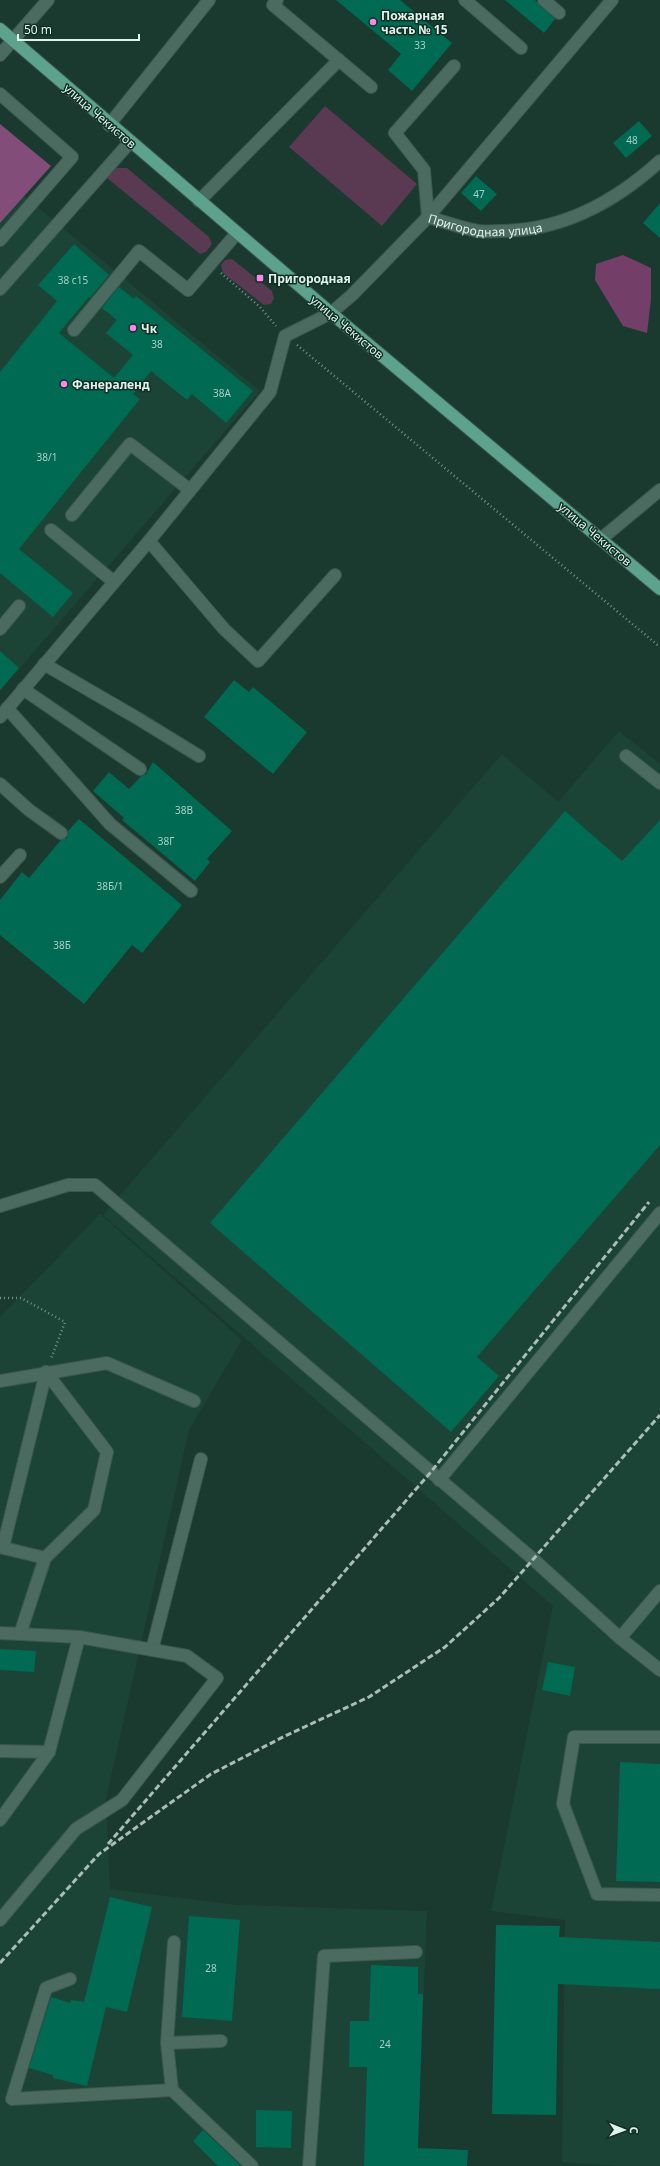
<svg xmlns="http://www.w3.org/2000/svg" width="660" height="2166" font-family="'Noto Sans',sans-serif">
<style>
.built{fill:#1b4437}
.green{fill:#5a3953}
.forest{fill:#824d78}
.water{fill:#733f69}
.building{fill:#006a53}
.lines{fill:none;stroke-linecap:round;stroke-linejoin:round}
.minor-casing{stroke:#3b574e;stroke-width:14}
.major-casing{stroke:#3b574e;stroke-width:14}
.path{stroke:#779088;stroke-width:2.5;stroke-dasharray:1 3;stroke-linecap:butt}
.minor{stroke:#4b6b60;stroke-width:12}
.major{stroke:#5ca28c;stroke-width:12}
.rail{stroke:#a9beb6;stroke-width:3;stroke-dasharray:6 3;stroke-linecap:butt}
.poi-dot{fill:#fb87e6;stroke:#102f25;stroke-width:1.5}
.labels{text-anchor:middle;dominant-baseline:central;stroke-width:3;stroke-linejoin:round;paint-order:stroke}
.number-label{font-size:10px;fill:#a8d0c5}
.poi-label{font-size:12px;font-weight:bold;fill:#e0f2eb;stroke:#102f25;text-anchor:start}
.street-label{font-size:12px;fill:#e0f2eb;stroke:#102f25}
</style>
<rect width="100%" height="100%" fill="#1a392f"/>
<path class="built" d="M0 176 260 391 0 691Z
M619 731 660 764V2166H619L562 2162 565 1920 491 1911 553 1606 103 1215 502 754 558 802Z
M100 1214 242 1340 189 1430 106 1799 110 1889 238 1905 427 1911 417 2166H0V1317Z"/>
<path class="green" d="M325 106 417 184 382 226 289 147Z
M115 168H127L209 237 212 244 206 252 200 254 107 178Z
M232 259 272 291 274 298 271 304 264 305 223 273 221 265 225 260Z"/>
<path class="forest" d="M0 124 51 166 0 223Z"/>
<path class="water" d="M623 255 651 268V299L647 333 623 326 595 280 596 264Z"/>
<path class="building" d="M336 0H400L452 43 412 91 388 70 401 54Z
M505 0H535L555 19 544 33Z
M639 121 652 136 626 158 613 143Z
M476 176 497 194 481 211 461 193Z
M660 203V238L643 223Z
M74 244 109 275 90 298 89 297 59 333 114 378 133 355 106 333 117 320 102 308 119 287 134 299 136 296 253 391 226 423 192 394 187 400 151 371 133 394 140 399 19 549 73 593 53 617 0 573V372L57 301 38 285Z
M0 651 19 668 0 690Z
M234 680 249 692 253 687 307 732 273 774 204 717Z
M153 762 232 831 207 859 210 862 195 881 122 820 124 818 93 791 109 772 129 789 141 776 146 774Z
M565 811 622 861 660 820V1145L477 1357 499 1376 451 1432 210 1223Z
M79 819 182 905 142 953 132 945 84 1004 0 935V900L22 872 29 878 61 840 67 838 68 831Z
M0 1649 36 1651 34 1672 0 1670Z
M548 1662 575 1667 570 1696 542 1690Z
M620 1762 660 1764V1882L616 1881Z
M110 1897 152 1907 127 2012 106 2007 87 2086 53 2078V2075L29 2068 51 1997 70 2003 71 2000 84 2002Z
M189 1916 240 1920 232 2021 182 2017Z
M496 1925 560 1926 559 1937 660 1942V1989L558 1984 556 2115 492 2114Z
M371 1965 418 1967V1994H423L418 2148 468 2150 467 2166H364L367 2067H349L350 2021H369Z
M256 2110 292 2111 291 2148 256 2147Z
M203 2130 238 2163 241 2166H218L193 2141Z"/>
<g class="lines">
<defs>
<g id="minor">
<path d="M277 0 273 5 371 87"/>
<path d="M465 0 521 48"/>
<path d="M544 0 559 13"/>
<path d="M0 55 48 0"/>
<path d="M0 94 72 157 0 240"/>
<path d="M109 125 209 0"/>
<path d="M199 201 339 60"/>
<path d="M428 217 612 0"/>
<path d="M428 217 424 170 395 133 454 66"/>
<path d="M0 289 130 142"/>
<path d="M74 330 139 251 188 290 237 233"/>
<path d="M72 515 130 444 190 490"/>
<path d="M51 530 114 582"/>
<path d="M601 539 660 490"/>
<path d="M149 541 224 629 258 661 335 575"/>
<path d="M0 629 19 606"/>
<path d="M44 664 137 718 199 756"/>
<path d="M23 689 140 769"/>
<path d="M7 708 110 824 191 891"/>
<path id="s1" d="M0 717 149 541 270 392 285 336 331 313 352 295 428 217C445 222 462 228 478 231 485 232 493 231 500 231 562 231 615 202 660 161"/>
<path d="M626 756 660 783"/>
<path d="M0 784 29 810 61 833"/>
<path d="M0 877 20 855"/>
<path d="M0 1206 68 1185H95L533 1559 620 1638 660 1670"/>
<path d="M0 1381 107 1363 194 1401"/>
<path d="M439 1480 660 1213"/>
<path d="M0 1547 45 1558"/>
<path d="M3 1547 46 1372"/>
<path d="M0 1633 79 1637"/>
<path d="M20 1634 45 1558 94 1510 107 1452 46 1372"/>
<path d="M620 1638 660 1591"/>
<path d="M152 1650 201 1459"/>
<path d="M660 1737H574L563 1804 597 1894 660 1895"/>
<path d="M0 1751 49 1752"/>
<path d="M0 1820 49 1752 79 1637 187 1656 217 1678 122 1800 76 1829 0 1920"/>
<path d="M70 1979 46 1988 12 2099 172 2090 252 2166"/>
<path d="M167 2043 174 1942"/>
<path d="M172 2090 167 2043 221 2041"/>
<path d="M309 2166 324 1956 416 1952"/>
</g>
<path id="major" d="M0 29 331 313 660 589"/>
</defs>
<use href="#minor" class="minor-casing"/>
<use href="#major" class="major-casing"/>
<path class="path" d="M221 273 260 307 276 326
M297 345 660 647
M0 1298H21L65 1322 51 1359"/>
<use href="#minor" class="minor"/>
<use href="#major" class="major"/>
<path class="rail" d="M108 1844 430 1473 649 1202
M0 1963 99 1854 211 1774 285 1736 369 1697 445 1647 499 1598 660 1415"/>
</g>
<g class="poi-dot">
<circle cx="373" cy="22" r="4"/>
<rect x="256" y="274" width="8" height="8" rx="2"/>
<circle cx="133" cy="328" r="4"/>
<circle cx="64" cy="384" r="4"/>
</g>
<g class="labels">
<g class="number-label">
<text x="420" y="45">33</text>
<text x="632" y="140">48</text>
<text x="479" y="194">47</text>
<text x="73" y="280">38 с15</text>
<text x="157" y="344">38</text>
<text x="222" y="393">38А</text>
<text x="47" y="457">38/1</text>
<text x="184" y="810">38В</text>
<text x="166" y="841">38Г</text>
<text x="110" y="886">38Б/1</text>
<text x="62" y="945">38Б</text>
<text x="211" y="1968">28</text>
<text x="385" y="2044">24</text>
</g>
<g class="poi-label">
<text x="381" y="15">Пожарная<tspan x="381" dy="14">часть № 15</tspan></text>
<text x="268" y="278">Пригородная</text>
<text x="141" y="328">Чк</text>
<text x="72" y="384">Фанераленд</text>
</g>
<g class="street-label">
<text transform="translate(100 116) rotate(41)">улица Чекистов</text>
<text stroke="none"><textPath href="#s1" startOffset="727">Пригородная улица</textPath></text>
<text transform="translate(347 327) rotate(40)">улица Чекистов</text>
<text transform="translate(595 534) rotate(40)">улица Чекистов</text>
</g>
</g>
<g transform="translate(624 2130) rotate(91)" stroke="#102f25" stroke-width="3" paint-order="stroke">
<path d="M0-3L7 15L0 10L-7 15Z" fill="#e0f2eb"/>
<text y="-6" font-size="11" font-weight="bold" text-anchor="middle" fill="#e0f2eb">С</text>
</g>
<path d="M18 34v6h121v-6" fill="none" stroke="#e0f2eb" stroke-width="2"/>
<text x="24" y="34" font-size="12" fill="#e0f2eb" stroke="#102f25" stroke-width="3" paint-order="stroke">50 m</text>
</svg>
